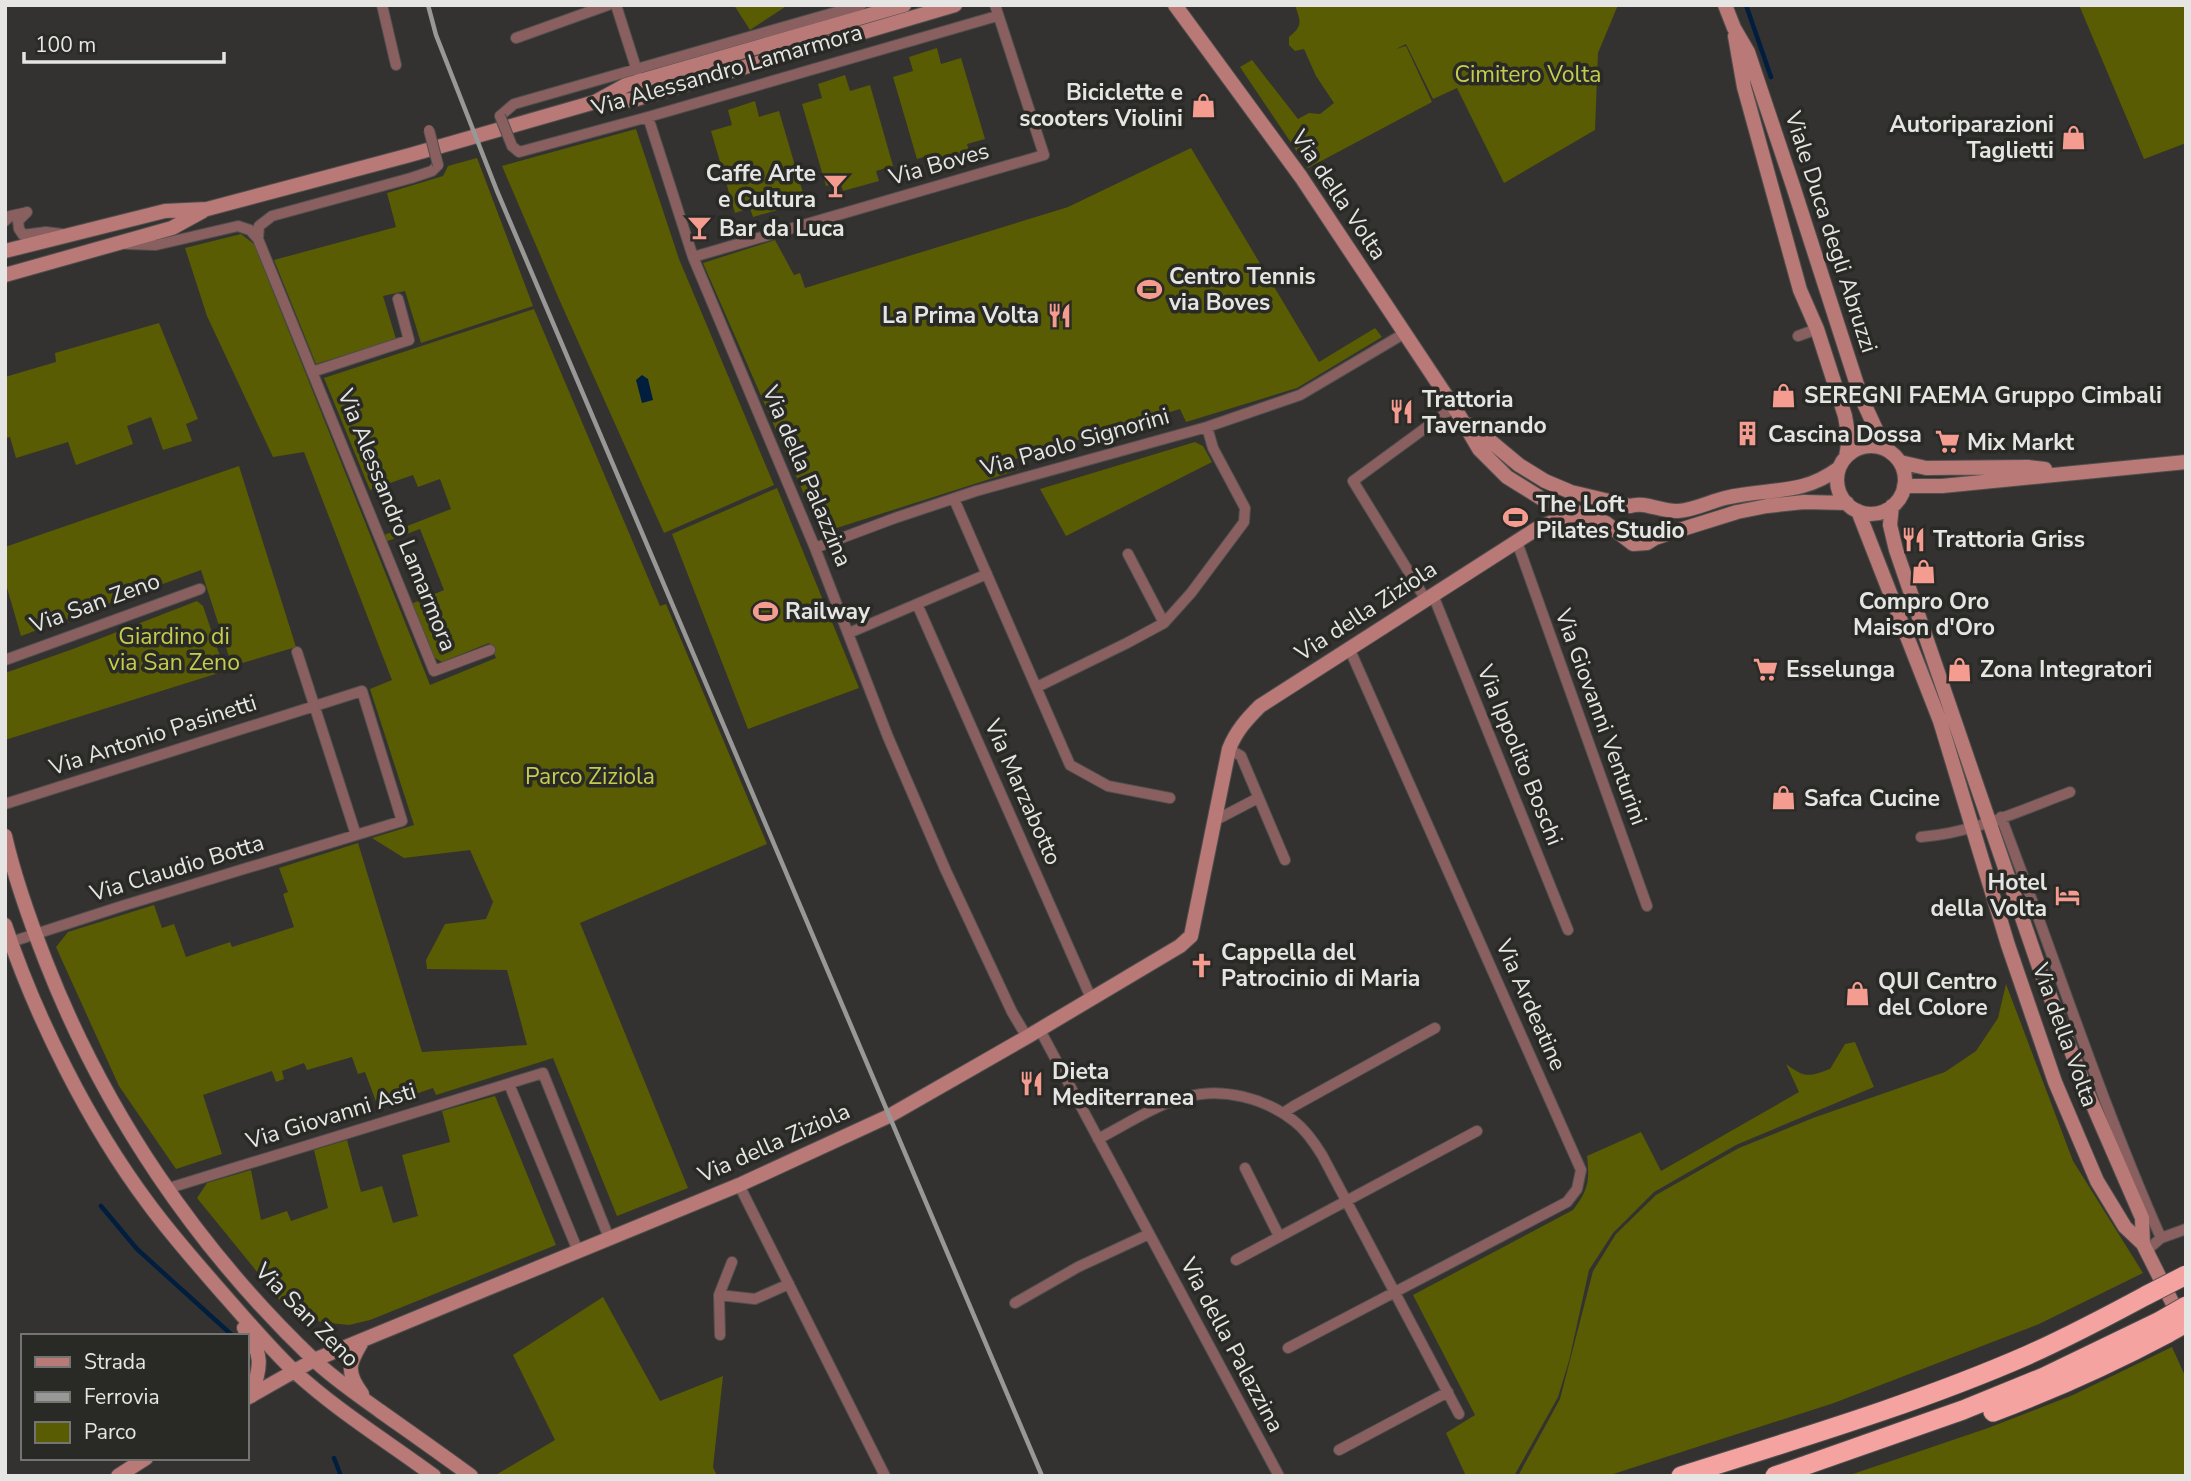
<svg xmlns="http://www.w3.org/2000/svg" width="2191" height="1481" font-family="'Nunito Sans',sans-serif">
<style>
.green{fill:#595c03}
.water{fill:#021e3f}
.lines{fill:none;stroke-linecap:round;stroke-linejoin:round}
.stream{stroke:#021e3f;stroke-width:4.5}
.street-casing{stroke:#4f4f4d;stroke-width:12}
.secondary-casing{stroke:#4f4f4d;stroke-width:16}
.highway-casing{stroke:#4f4f4d;stroke-width:21}
.street{stroke:#89605f;stroke-width:10}
.secondary{stroke:#b97977;stroke-width:14}
.highway{stroke:#f4a3a1;stroke-width:19}
.rail{stroke:#989896;stroke-width:4.5}
.street-bridge-casing{stroke:#4f4f4d;stroke-width:12;stroke-linecap:butt}
.highway-bridge-casing{stroke:#4f4f4d;stroke-width:21;stroke-linecap:butt}
.street-bridge{stroke:#89605f;stroke-width:10}
.highway-bridge{stroke:#f4a3a1;stroke-width:19}
.labels{text-anchor:middle;dominant-baseline:central;stroke-width:7;stroke-linejoin:round;paint-order:stroke}
.street-label{font-size:23px;fill:#e5e5e3;stroke:#292926}
.park-label{font-size:23px;fill:#c6cd4d;stroke:#292926}
.poi-label{font-size:23px;font-weight:bold;fill:#e5e5e3;stroke:#292926;text-anchor:start}
</style>
<rect width="100%" height="100%" fill="#333230"/>
<path class="green" d="M734 5H788L750 30Z
M1295 5H1618L1598 53 1595 130 1504 183 1457 88 1433 99 1406 44 1396 49 1406 46 1432 102 1308 168 1240 67 1252 60 1298 119 1309 113 1320 114 1334 103 1316 76 1304 49 1295 51 1289 45V37C1304 25 1300 21 1295 5Z
M2079 5H2186V143L2144 159Z
M937 48 941 64 961 58 985 139 967 144 970 154 934 164 931 155 917 159 893 77 913 71 909 57Z
M845 75 850 91 870 85 893 166 876 171 879 181 843 191 840 182 826 186 802 104 822 98 818 84Z
M755 101 759 117 779 111 803 193 786 198 788 207 753 217 750 208 735 213 711 131 732 125 728 110Z
M636 129 679 259 774 485 664 533 559 299 502 166Z
M1191 148 1319 362 1375 328 1382 337 1297 388 1186 422 1180 409 1015 459 1018 470 821 533 703 263 775 240 794 275 800 273 805 288 1068 207Z
M477 158 533 306 421 343 405 291 383 296 396 339 316 364 274 260 396 227 387 193 443 176 448 166Z
M241 234 254 244 430 685 496 658 489 643 442 662 432 656 411 604 444 590 420 529 382 543 379 537 451 509 440 479 418 487 413 475 370 490 324 378 534 309 660 606 666 604 767 844 580 923 688 1188 617 1216 553 1058 436 1095 433 1088 378 1107 365 1072 358 1074 352 1057 307 1070 304 1063 282 1071 284 1079 276 1082 272 1071 203 1095 222 1154 176 1169 119 1086 56 947 68 932 154 905 162 928 174 924 186 957 230 942 232 947 294 927 283 894 288 892 279 868 358 843 422 1052 527 1045 507 970 427 969 426 960 445 924 486 919 493 902 470 850 404 858 372 838 414 825 370 689 392 680 304 452 273 457 207 316 185 248Z
M159 323 198 419 186 424 192 441 163 450 151 417 127 426 133 444 76 465 68 442 16 458 10 437 5 438V377L56 362 55 353Z
M1195 442 1203 446 1212 462 1066 536 1040 489Z
M239 466 296 647 232 666 201 570 21 636 5 581V547Z
M777 488 859 688 748 729 672 534Z
M197 601 203 606 225 671 5 740V673L73 649Z
M2006 984 2073 1161 2143 1273 2039 1324 1834 1403 1607 1476H1518L1560 1399 1593 1271 1616 1234 1656 1195 1739 1148 1813 1118 1945 1072 1976 1051 1998 1018Z
M1855 1042 1874 1087 1736 1145 1654 1192 1613 1233 1589 1270 1569 1361 1558 1397 1514 1476H1466L1446 1433 1475 1415 1413 1295 1573 1210C1588 1191 1590 1181 1587 1156L1641 1132 1661 1171 1799 1092 1786 1064C1805 1078 1808 1077 1830 1069L1845 1044Z
M495 1096 556 1245 370 1320 349 1325 321 1322 288 1310 197 1198 207 1183 251 1170 261 1220 287 1211 291 1221 328 1208 314 1150 347 1140 361 1192 382 1186 393 1223 418 1216 402 1155 450 1142 442 1111Z
M603 1297 660 1401 723 1376 713 1467 717 1476H494L555 1440 513 1355Z
M2172 1347 2186 1378V1476H1847L1988 1428 2073 1395Z"/>
<path class="water" d="M642 375 648 379 653 400 642 403 636 380Z"/>
<g class="lines">
<path class="stream" d="M1746 5 1771 77
M101 1206 137 1249 233 1336
M334 1458 341 1476"/>
<defs>
<path id="street" d="M382 5 396 65
M616 5 637 71
M516 38 608 5
M500 116 514 104 861 5
M648 117 693 257 815 548 888 737 946 871 1012 1012 1027 1037
M512 146 519 152 648 117 997 16
M438 165 432 171 411 178 272 216 259 226 258 239 434 671 490 650
M27 212 18 221 19 229 23 235 46 232 62 234
M5 221 10 216 24 213
M126 244 156 245 238 226 250 230 258 239
M693 257 1044 155 995 5
M1798 336 1817 329
M312 372 409 340 398 299
M954 499 1070 765 1108 786 1170 798
M1517 542 1647 906
M815 548 895 518 976 491 1207 427 1300 395 1405 333
M1128 554 1164 623
M1433 595 1568 930
M1426 600 1353 481 1454 407
M917 604 1091 998
M849 633 987 574
M297 652 356 835
M5 660 200 589
M1037 687 1127 643 1164 623 1191 593 1244 522 1245 508 1213 448 1207 427
M1229 749 1241 756 1285 860
M5 804 362 691 402 821 122 906 11 942
M2001 817C2055 958 2100 1100 2161 1238
M1214 821 1258 798
M1921 837C1973 833 2022 810 2070 792
M1040 1030 1279 1476
M509 1084 578 1251
M1283 1113 1294 1106 1435 1028
M1098 1139C1125 1125 1157 1104 1186 1097 1222 1087 1265 1098 1294 1121 1306 1130 1314 1142 1322 1155L1459 1414
M1245 1168 1279 1236
M739 1185 885 1476
M166 1189 543 1073 609 1238
M2147 1250 2161 1238 2186 1229
M1236 1260 1477 1131
M719 1295 755 1299 789 1284
M1015 1303 1078 1267 1149 1234
M720 1335 719 1295 732 1262
M1288 1348 1567 1202 1577 1189 1581 1170 1349 648
M1339 1450 1448 1392"/>
<path id="secondary" d="M1175 5 1301 177 1459 415 1479 449 1507 477 1544 500 1606 523 1633 544 1647 543 1655 538 1689 527 1737 512 1767 506 1804 502 1847 503
M1725 5 1734 28 1748 52 1793 186 1861 397 1885 449
M1735 36 1744 87 1800 290 1817 329 1845 416 1849 439 1846 457
M600 102 633 100 955 5
M5 251 165 211 207 209 410 155 595 102 626 85 904 5
M5 275 172 228 203 211
M1471 425 1519 465 1545 481 1571 492 1630 506C1646 501 1661 512 1678 511 1694 510 1709 502 1725 498 1769 487 1800 497 1839 468
M1837 480a34 34 0 1 1 68 0a34 34 0 1 1-68 0Z
M1900 462 1926 468 2028 467 2045 469
M1904 486H1942L2186 462
M1892 506 1890 525 1896 550 2040 970 2085 1087 2142 1218 2143 1244
M1858 511 1940 721 2008 945 2055 1082 2097 1181 2125 1227 2143 1244 2180 1318
M5 836C15 880 30 921 46 962 105 1113 197 1248 313 1359 334 1379 358 1395 380 1411 411 1433 441 1454 471 1476
M5 925C36 1018 89 1124 148 1203 172 1236 199 1266 226 1297 248 1322 270 1348 294 1371 336 1410 388 1442 434 1476
M244 1328C264 1355 261 1365 251 1396
M362 1394C345 1371 349 1363 363 1340
M247 1398 314 1360 739 1185 889 1116 1027 1037 1180 946 1191 936 1229 749C1236 731 1247 719 1260 706L1541 526 1579 513
M118 1476 146 1458"/>
<path id="highway" d="M1993 1412C2054 1389 2110 1364 2168 1333
M1681 1476C1797 1439 1916 1404 2028 1355 2068 1337 2108 1316 2147 1295
M1775 1476 1963 1410 2044 1377 2160 1321"/>
</defs>
<use href="#street" class="street-casing"/>
<use href="#secondary" class="secondary-casing"/>
<use href="#highway" class="highway-casing"/>
<use href="#street" class="street"/>
<use href="#secondary" class="secondary"/>
<use href="#highway" class="highway"/>
<path class="rail" d="M428 5 436 35 497 191 1042 1476"/>
<defs>
<path id="street-bridge" d="M500 116 512 146
M429 130 438 165"/>
<path id="highway-bridge" d="M2147 1295 2186 1275
M2160 1321 2186 1306
M2168 1333 2186 1323"/>
</defs>
<use href="#street-bridge" class="street-bridge-casing"/>
<use href="#highway-bridge" class="highway-bridge-casing"/>
<use href="#street-bridge" class="street-bridge"/>
<use href="#highway-bridge" class="highway-bridge"/>
</g>
<defs>
<symbol id="shop-bare" viewBox="-9 -9 18 18"><path d="M-5-2.5h2.3a2.7 3.5 0 0 1 5.4 0H5L5.5 6h-11ZM-1.5-2.5h3a1.5 2.3 0 0 0-3 0Z" fill="#f59c90" stroke="#292926" stroke-width="2.5" paint-order="stroke"/></symbol>
<symbol id="bar-bare" viewBox="-9 -9 18 18"><path d="M-6-5H6L.8 .8V4.5H3.5V6h-7V4.5H-.8V.8Z" fill="#f59c90" stroke="#292926" stroke-width="2.5" paint-order="stroke"/></symbol>
<symbol id="stadium-bare" viewBox="-9 -9 18 18"><path d="M0-5a6.5 5 0 1 0 0 10a6.5 5 0 1 0 0-10ZM-3.5-1.8h7v3.6h-7Z" fill="#f59c90" stroke="#292926" stroke-width="2.5" paint-order="stroke"/></symbol>
<symbol id="restaurant-bare" viewBox="-9 -9 18 18"><path d="M-5-6h1v4h1v-4h1v4h1v-4h1v5L-1.5 .5V6h-2V.5L-5-1ZM5-6V6H3V1.5H1.5Q1.5-4 5-6Z" fill="#f59c90" stroke="#292926" stroke-width="2.5" paint-order="stroke"/></symbol>
<symbol id="building-bare" viewBox="-9 -9 18 18"><path d="M-4-6H4V6H1V3H-1V6H-4ZM-2.5-4.3h1.7v1.8h-1.7ZM.8-4.3h1.7v1.8H.8ZM-2.5-1h1.7V.8h-1.7ZM.8-1h1.7V.8H.8Z" fill="#f59c90" stroke="#292926" stroke-width="2.5" paint-order="stroke"/></symbol>
<symbol id="supermarket-bare" viewBox="-9 -9 18 18"><path d="M-6-5.5h2.5l.6 2H6L4.5 2H-2.5L-4.4-4H-6ZM-1.5 3.2a1.3 1.3 0 1 0 .1 0ZM3 3.2a1.3 1.3 0 1 0 .1 0Z" fill="#f59c90" stroke="#292926" stroke-width="2.5" paint-order="stroke"/></symbol>
<symbol id="hotel-bare" viewBox="-9 -9 18 18"><path d="M-6-4.5h1.5V1H6V5H4.5V3h-9V5H-6ZM-4 0a1.8 1.8 0 1 1 3.6 0ZM.5 0V-2.5h3Q6-2.5 6 0Z" fill="#f59c90" stroke="#292926" stroke-width="2.5" paint-order="stroke"/></symbol>
<symbol id="church-bare" viewBox="-9 -9 18 18"><path d="M-1.2-6h2.4v3.5h3.3v2.4h-3.3V6h-2.4V-.1h-3.3v-2.4h3.3Z" fill="#f59c90" stroke="#292926" stroke-width="2.5" paint-order="stroke"/></symbol>
</defs>
<g fill-rule="evenodd">
<use href="#shop-bare" x="1186" y="88" width="35" height="35"/>
<use href="#shop-bare" x="2056" y="120" width="35" height="35"/>
<use href="#bar-bare" x="818" y="168" width="35" height="35"/>
<use href="#bar-bare" x="682" y="210" width="35" height="35"/>
<use href="#stadium-bare" x="1132" y="272" width="35" height="35"/>
<use href="#restaurant-bare" x="1042" y="298" width="35" height="35"/>
<use href="#shop-bare" x="1766" y="378" width="35" height="35"/>
<use href="#restaurant-bare" x="1384" y="394" width="35" height="35"/>
<use href="#building-bare" x="1730" y="416" width="35" height="35"/>
<use href="#supermarket-bare" x="1930" y="424" width="35" height="35"/>
<use href="#stadium-bare" x="1498" y="500" width="35" height="35"/>
<use href="#restaurant-bare" x="1896" y="522" width="35" height="35"/>
<use href="#shop-bare" x="1906" y="554" width="35" height="35"/>
<use href="#stadium-bare" x="748" y="594" width="35" height="35"/>
<use href="#supermarket-bare" x="1748" y="652" width="35" height="35"/>
<use href="#shop-bare" x="1942" y="652" width="35" height="35"/>
<use href="#shop-bare" x="1766" y="780" width="35" height="35"/>
<use href="#hotel-bare" x="2050" y="878" width="35" height="35"/>
<use href="#church-bare" x="1184" y="948" width="35" height="35"/>
<use href="#shop-bare" x="1840" y="976" width="35" height="35"/>
<use href="#restaurant-bare" x="1014" y="1066" width="35" height="35"/>
</g>
<g class="labels">
<g class="street-label">
<text transform="translate(727 70) rotate(-16)">Via Alessandro Lamarmora</text>
<text transform="translate(939 164) rotate(-16)">Via Boves</text>
<text transform="translate(1339 195) rotate(56)">Via della Volta</text>
<text transform="translate(1831 232) rotate(72)">Viale Duca degli Abruzzi</text>
<text transform="translate(1075 442) rotate(-16)">Via Paolo Signorini</text>
<text transform="translate(807 476) rotate(67)">Via della Palazzina</text>
<text transform="translate(397 520) rotate(68)">Via Alessandro Lamarmora</text>
<text transform="translate(95 603) rotate(-20)">Via San Zeno</text>
<text transform="translate(1366 611) rotate(-33)">Via della Ziziola</text>
<text transform="translate(1601 717) rotate(70)">Via Giovanni Venturini</text>
<text transform="translate(153 735) rotate(-18)">Via Antonio Pasinetti</text>
<text transform="translate(1520 755) rotate(68)">Via Ippolito Boschi</text>
<text transform="translate(1023 792) rotate(66)">Via Marzabotto</text>
<text transform="translate(177 868) rotate(-17)">Via Claudio Botta</text>
<text transform="translate(1531 1005) rotate(66)">Via Ardeatine</text>
<text transform="translate(2065 1035) rotate(70)">Via della Volta</text>
<text transform="translate(331 1116) rotate(-17)">Via Giovanni Asti</text>
<text transform="translate(774 1143) rotate(-24)">Via della Ziziola</text>
<text transform="translate(307 1315) rotate(45)">Via San Zeno</text>
<text transform="translate(1232 1345) rotate(62)">Via della Palazzina</text>
</g>
<g class="park-label">
<text x="1528" y="74">Cimitero Volta</text>
<text x="174" y="636">Giardino di<tspan x="174" dy="26">via San Zeno</tspan></text>
<text x="590" y="776">Parco Ziziola</text>
</g>
<g class="poi-label">
<text x="1183" y="92" text-anchor="end">Biciclette e<tspan x="1183" dy="26">scooters Violini</tspan></text>
<text x="2054" y="124" text-anchor="end">Autoriparazioni<tspan x="2054" dy="26">Taglietti</tspan></text>
<text x="816" y="173" text-anchor="end">Caffe Arte<tspan x="816" dy="26">e Cultura</tspan></text>
<text x="719" y="228">Bar da Luca</text>
<text x="1169" y="276">Centro Tennis<tspan x="1169" dy="26">via Boves</tspan></text>
<text x="1039" y="315" text-anchor="end">La Prima Volta</text>
<text x="1804" y="395">SEREGNI FAEMA Gruppo Cimbali</text>
<text x="1422" y="399">Trattoria<tspan x="1422" dy="26">Tavernando</tspan></text>
<text x="1768" y="434">Cascina Dossa</text>
<text x="1967" y="442">Mix Markt</text>
<text x="1536" y="504">The Loft<tspan x="1536" dy="26">Pilates Studio</tspan></text>
<text x="1933" y="539">Trattoria Griss</text>
<text x="1924" y="601" text-anchor="middle">Compro Oro<tspan x="1924" dy="26">Maison d'Oro</tspan></text>
<text x="785" y="611">Railway</text>
<text x="1786" y="669">Esselunga</text>
<text x="1980" y="669">Zona Integratori</text>
<text x="1804" y="798">Safca Cucine</text>
<text x="2047" y="882" text-anchor="end">Hotel<tspan x="2047" dy="26">della Volta</tspan></text>
<text x="1221" y="952">Cappella del<tspan x="1221" dy="26">Patrocinio di Maria</tspan></text>
<text x="1878" y="981">QUI Centro<tspan x="1878" dy="26">del Colore</tspan></text>
<text x="1052" y="1071">Dieta<tspan x="1052" dy="26">Mediterranea</tspan></text>
</g>
</g>
<rect width="2191" height="1481" fill="none" stroke="#e5e5e3" stroke-width="14"/>
<rect x="21" y="1334" width="228" height="126" fill="#292926" stroke="#747472" stroke-width="2"/>
<rect x="35" y="1357" width="35" height="10" fill="#b97977" stroke="#747472" stroke-width="2"/>
<text x="84" y="1369" font-size="21" fill="#e5e5e3">Strada</text>
<rect x="35" y="1392" width="35" height="10" fill="#989896" stroke="#747472" stroke-width="2"/>
<text x="84" y="1404" font-size="21" fill="#e5e5e3">Ferrovia</text>
<rect x="35" y="1422" width="35" height="21" fill="#595c03" stroke="#747472" stroke-width="2"/>
<text x="84" y="1439" font-size="21" fill="#e5e5e3">Parco</text>
<path d="M24 52v10h200v-10" fill="none" stroke="#e5e5e3" stroke-width="3.5"/>
<text x="35" y="52" font-size="21" fill="#e5e5e3" stroke="#292926" stroke-width="5" paint-order="stroke">100 m</text>
</svg>
